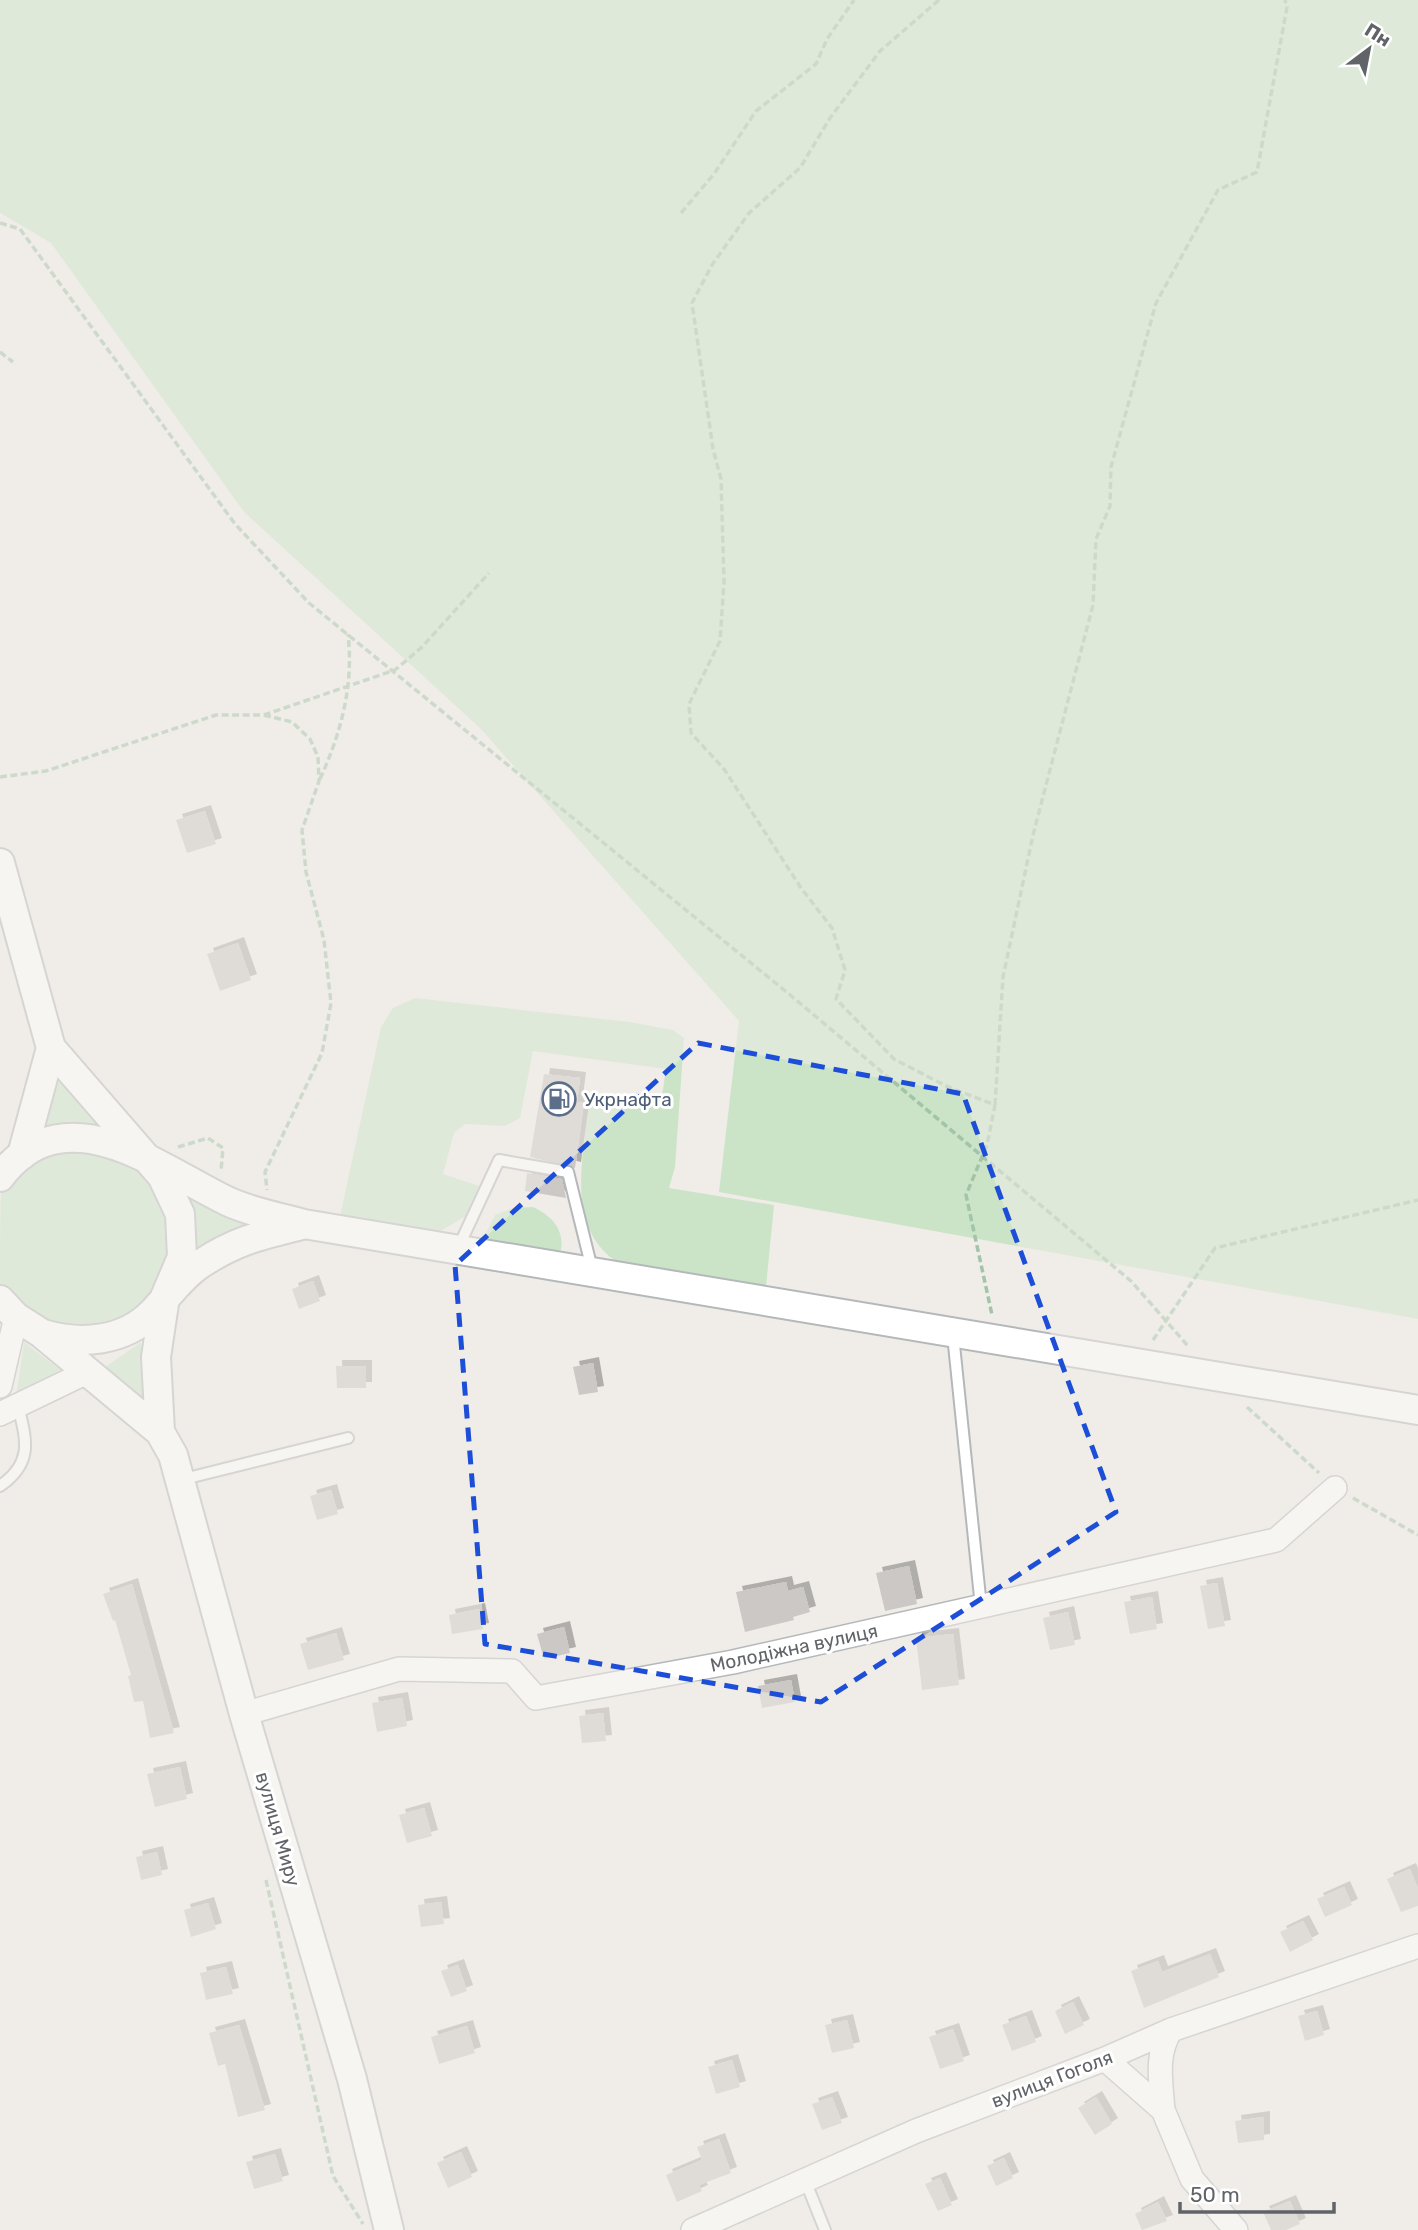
<svg xmlns="http://www.w3.org/2000/svg" width="1418" height="2230" font-family="Rubik,sans-serif">
<style>
.green{fill:#cbe4c8}
.building{fill:#cbc8c5;filter:url(#shadow)}
.lines{fill:none;stroke-linecap:round;stroke-linejoin:round}
.service-casing{stroke:#b5b8bb;stroke-width:14}
.minor-casing{stroke:#b5b8bb;stroke-width:26}
.tertiary-casing{stroke:#b5b8bb;stroke-width:32}
.path{stroke:#a2c4a8;stroke-width:3.5;stroke-dasharray:7 3.5;stroke-linecap:butt}
.service{stroke:#fff;stroke-width:10}
.minor{stroke:#fff;stroke-width:23}
.tertiary{stroke:#fff;stroke-width:28}
.marked{fill:none;stroke:#1d4ed8;stroke-width:5;stroke-dasharray:14 9;stroke-linejoin:round}
.labels{text-anchor:middle;dominant-baseline:central;stroke-width:6;stroke-linejoin:round;paint-order:stroke}
.service-label{font-size:19px;fill:#4e5e75;stroke:#fff;text-anchor:start}
.street-label{font-size:19px;fill:#606367;stroke:#fff}
</style>
<defs>
<filter id="shadow"><feDropShadow dx="6" dy="-6" stdDeviation="0" flood-color="#0004"/></filter>
</defs>
<rect width="100%" height="100%" fill="#f0ede8"/>
<path class="green" d="M0 0H1418V1319L719 1192 739 1021 480 728 244 512 51 243 0 213Z
M415 998 630 1022 673 1030 684 1038 675 1167 669 1188 774 1205 765 1297 621 1265C566 1231 582 1165 588 1110L594 1099 604 1096 661 1103 666 1069 533 1051 520 1118 505 1126 465 1124 454 1133 443 1174 482 1187 466 1216 436 1234 338 1225 381 1027 393 1008Z
M56 1073 98 1125 44 1132Z
M78 1147 137 1165 156 1183 175 1236 159 1295 132 1320 65 1334 3 1292 0 1286C0 1267 0 1208 1 1193 13 1163 49 1152 78 1147Z
M190 1193 253 1220 197 1248Z
M533 1207C556 1217 570 1238 556 1262L482 1241 495 1215 513 1208Z
M24 1342 60 1370 16 1398Z
M141 1342 146 1400 101 1370Z"/>
<path class="building" d="M205 811 216 844 187 853 176 820Z
M238 943 251 980 220 991 207 954Z
M544 1074 580 1078 577 1102 584 1103 575 1168 530 1157Z
M527 1173 562 1179 566 1198 525 1191Z
M313 1281 320 1301 299 1309 292 1289Z
M593 1363 598 1392 579 1395 573 1367Z
M336 1366H366V1388H337Z
M331 1490 338 1514 317 1520 310 1496Z
M909 1566 917 1604 885 1611 876 1573Z
M786 1582 788 1591 803 1587 810 1612 793 1617 794 1620 745 1632 736 1592Z
M1217 1583 1225 1626 1208 1629 1200 1586Z
M132 1584 174 1733 150 1738 143 1701 134 1702 128 1676 131 1675 115 1620 113 1621 103 1594Z
M1152 1597 1157 1629 1130 1634 1124 1602Z
M479 1609 483 1629 452 1634 449 1615Z
M1068 1612 1075 1645 1050 1650 1043 1618Z
M564 1627 570 1653 544 1659 537 1634Z
M336 1633 344 1660 308 1670 300 1644Z
M953 1634 959 1685 922 1690 916 1638Z
M791 1680 795 1702 762 1708 758 1686Z
M402 1698 407 1726 377 1732 372 1703Z
M603 1713 606 1741 582 1743 579 1716Z
M180 1767 187 1799 155 1807 147 1774Z
M424 1808 432 1836 407 1843 399 1815Z
M157 1852 162 1875 141 1880 136 1857Z
M1410 1869 1418 1889V1906L1401 1912 1387 1879Z
M1344 1887 1352 1905 1325 1917 1317 1899Z
M441 1902 444 1924 421 1927 418 1905Z
M208 1903 216 1929 191 1937 184 1910Z
M1303 1921 1313 1940 1290 1952 1280 1932Z
M1210 1954 1219 1977 1144 2008 1131 1971 1158 1961 1162 1972Z
M458 1965 467 1991 451 1997 441 1971Z
M226 1967 233 1994 206 2000 200 1973Z
M1073 2002 1084 2025 1065 2034 1055 2011Z
M1317 2011 1324 2035 1305 2041 1298 2016Z
M1026 2016 1036 2042 1012 2051 1002 2025Z
M847 2020 854 2048 832 2053 825 2025Z
M239 2025 265 2110 238 2117 225 2064 218 2066 209 2033Z
M467 2026 475 2053 439 2064 431 2037Z
M953 2029 964 2061 940 2069 929 2037Z
M732 2060 740 2087 716 2094 708 2067Z
M832 2097 842 2123 822 2130 812 2104Z
M1096 2097 1112 2124 1095 2135 1078 2108Z
M1264 2117V2140L1238 2143 1235 2121Z
M719 2139 731 2173 699 2185 702 2191 677 2202 666 2175 702 2160 697 2147Z
M461 2152 472 2177 448 2188 437 2163Z
M275 2154 283 2181 254 2189 246 2162Z
M1004 2158 1013 2178 996 2186 987 2166Z
M940 2178 952 2205 938 2211 925 2184Z
M1290 2201 1300 2224 1286 2230H1271L1263 2212Z
M1158 2202 1167 2221 1142 2230 1135 2214Z"/>
<g class="lines">
<defs>
<path id="service" d="M458 1248 499 1160 568 1172 592 1269
M953 1335 981 1607
M180 1480 348 1438
M0 1486C33 1463 27 1441 18 1406
M805 2180 825 2230"/>
<path id="minor" d="M0 1386 16 1317
M0 1414 85 1373
M244 1714 399 1669 512 1671 536 1698 733 1662 1276 1540 1335 1488
M1105 2059 1163 2110 1192 2179 1236 2230
M1163 2110C1161 2083 1155 2054 1171 2030
M693 2230 916 2131 1105 2059 1171 2030 1418 1946"/>
<path id="tertiary" d="M0 863 51 1048 162 1176 180 1214 182 1257 165 1297 156 1357 160 1432
M22 1155 51 1048
M0 1177C65 1091 158 1168 227 1201 250 1212 279 1217 304 1224L1418 1410
M0 1300 16 1317 41 1333 160 1432 173 1455 244 1714 352 2079 389 2230
M43 1334C81 1345 124 1342 153 1312 168 1296 183 1275 202 1263 237 1240 262 1235 302 1225"/>
</defs>
<use href="#service" class="service-casing"/>
<use href="#minor" class="minor-casing"/>
<use href="#tertiary" class="tertiary-casing"/>
<path class="path" d="M939 0 880 51 830 118 800 168 749 213 712 265 692 303 713 449 721 479 724 582 720 641 689 704 691 733 724 769 801 888 832 928 845 970 836 999 894 1059 946 1086 995 1105 987 1145 966 1195 992 1315
M681 213 714 174 756 111 816 64 827 39 854 0
M0 223 20 229 235 524 309 603 789 994 1131 1281 1188 1346
M0 352 13 362
M264 715 292 722 310 739 318 757 319 781 302 830 306 872 324 940 331 1003 322 1053 265 1172 267 1190
M0 777 46 771 216 715H264L395 670 421 648 489 573
M320 779C341 733 354 685 348 634
M995 1105 1003 977 1033 835 1093 605 1096 539 1110 506 1111 467 1156 303 1218 190 1257 172 1287 7 1285 0
M178 1147 208 1138 223 1148 221 1171
M1153 1340 1215 1248 1418 1200
M1247 1407 1319 1473
M1353 1498 1418 1535
M266 1880 333 2176 363 2224"/>
<use href="#service" class="service"/>
<use href="#minor" class="minor"/>
<use href="#tertiary" class="tertiary"/>
</g>
<path d="M0 0H1418V2230H0ZM698 1043 963 1094 1116 1512 821 1702 485 1644 455 1265Z" fill="#f0ede8" fill-opacity=".55" fill-rule="evenodd"/>
<path class="marked" d="M698 1043 963 1094 1116 1512 821 1702 485 1644 455 1265Z"/>
<defs>
<symbol id="fuel-ring" viewBox="-11 -11 22 22"><circle r="9.5" fill="#fff" stroke="#5c6f8a" stroke-width="1.5"/><path d="M-5.5-6h7V0h2V4h1.3V-2.5L3-4.5l.8-.8L6-3V5H2.5V1h-1V6h-7ZM-4.2-4.7v3.2H.2V-4.7Z" fill="#5c6f8a"/></symbol>
</defs>
<g fill-rule="evenodd">
<use href="#fuel-ring" x="540" y="1080" width="38" height="38"/>
</g>
<g class="labels">
<g class="service-label">
<text x="584" y="1099">Укрнафта</text>
</g>
<g class="street-label">
<text transform="translate(794 1648) rotate(-12)">Молодіжна вулиця</text>
<text transform="translate(278 1829) rotate(74)">вулиця Миру</text>
<text transform="translate(1052 2079) rotate(-21)">вулиця Гоголя</text>
</g>
</g>
<g transform="translate(1369 49) rotate(32)" stroke="#ffffff" stroke-width="5" paint-order="stroke">
<path d="M0-5L12 26L0 18L-12 26Z" fill="#606367"/>
<text y="-10" font-size="19" font-weight="bold" text-anchor="middle" fill="#606367">Пн</text>
</g>
<path d="M1180 2202v10h154v-10" fill="none" stroke="#606367" stroke-width="3.5"/>
<text x="1190" y="2202" font-size="21" fill="#606367" stroke="#ffffff" stroke-width="5" paint-order="stroke">50 m</text>
</svg>
